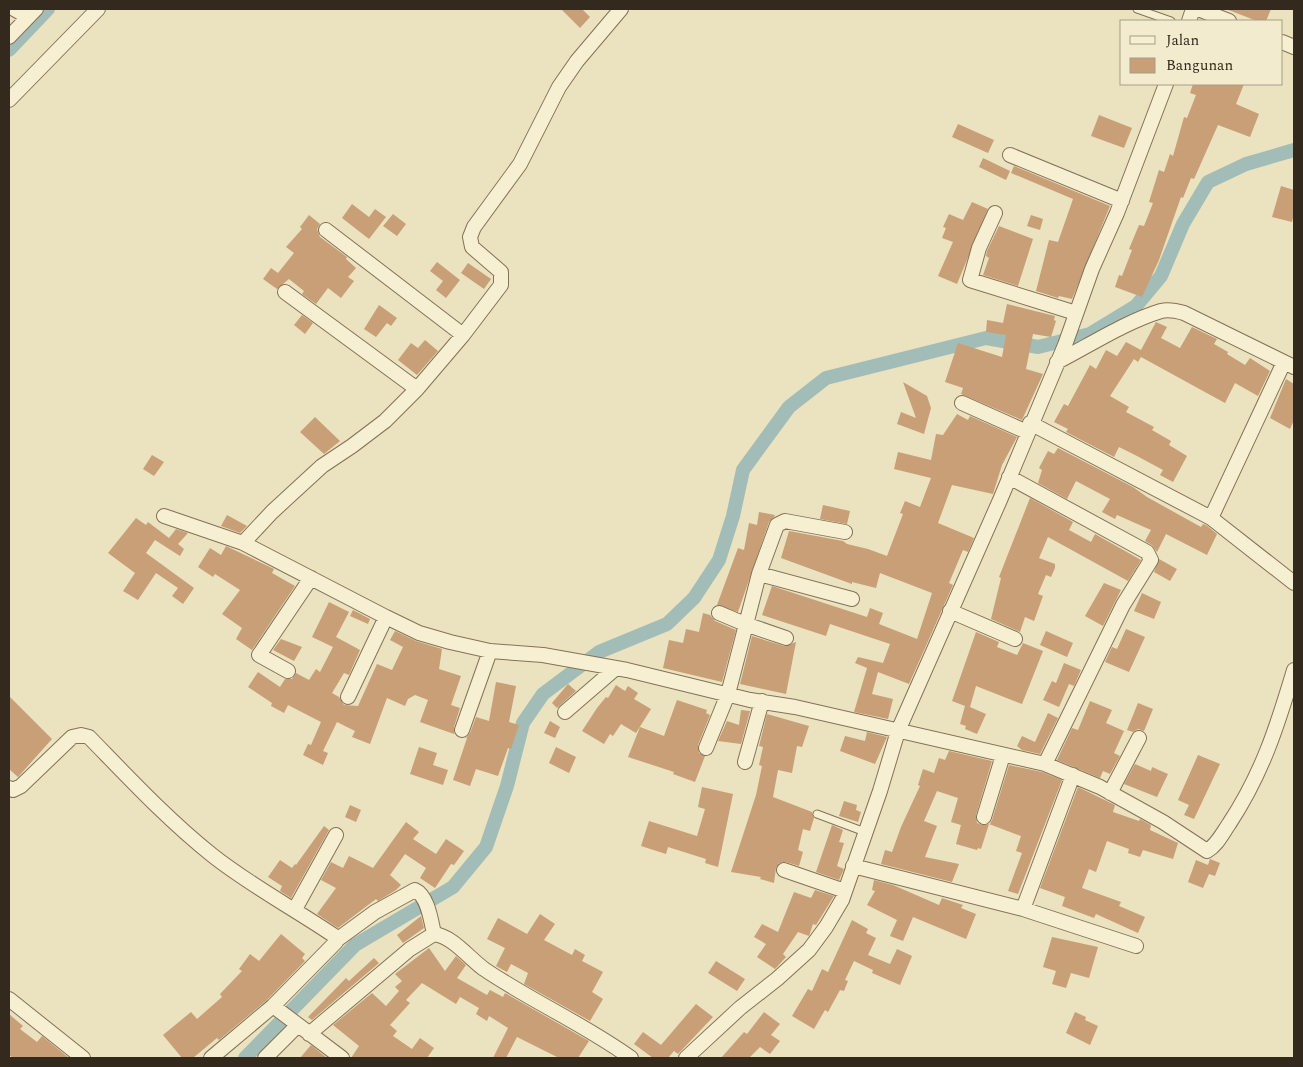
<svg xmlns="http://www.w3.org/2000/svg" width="1303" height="1067" font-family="Spectral,serif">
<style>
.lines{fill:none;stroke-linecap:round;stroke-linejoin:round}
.canal{stroke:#a2bdb7;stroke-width:14}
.building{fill:#c89f76}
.lane-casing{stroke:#837258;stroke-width:9}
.street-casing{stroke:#837258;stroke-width:16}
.lane{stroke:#f7efd1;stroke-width:7}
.street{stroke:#f7efd1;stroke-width:14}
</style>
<rect width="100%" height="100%" fill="#ebe2bf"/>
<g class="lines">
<path class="canal" d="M9 50 48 9
M245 1058 355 945 453 887 486 847 507 786 523 723 543 694 599 652 667 624 694 598 719 560 733 516 743 470 789 407 826 378 986 338 1038 347 1090 334 1136 306 1161 276 1183 224 1208 182 1246 164 1294 150"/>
</g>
<path class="building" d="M561 9H582L590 17 580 28Z
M1226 9H1271L1266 21H1257Z
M1193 84H1244L1236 104 1259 114 1250 137 1218 125 1194 179 1191 178 1183 198 1181 197 1159 260 1142 297 1115 287 1119 275 1122 276 1132 250 1129 249 1139 225 1144 226 1153 203 1149 202 1159 170 1164 172 1170 154 1173 156 1184 117 1187 118 1196 95 1190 93Z
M1099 115 1132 128 1124 148 1091 136Z
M958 124 994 140 988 153 952 137Z
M983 158 1010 171 1006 180 979 167Z
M1014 166 1110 206 1072 299 1059 296 1058 298 1036 291 1049 240 1058 242 1073 199 1011 173Z
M1281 186 1294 190V213L1292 222 1272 217Z
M972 202 988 209 957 284 938 276 953 242 942 238 946 228 943 227 949 214 963 220Z
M352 204 369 217 375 209 386 217 369 239 342 218Z
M393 214 406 224 397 236 383 226Z
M309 215 320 224 317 229 320 237 347 257 346 259 356 268 348 277 354 281 341 298 328 288 316 304 302 294 304 291 289 279 277 289 263 279 271 268 278 273 294 253 286 247 302 229 300 227Z
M1031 215 1043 219 1040 230 1027 226Z
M999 226 1033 239 1018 286 983 275 989 258 986 256 987 251Z
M437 262 460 280 446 298 436 290 443 281 430 271Z
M468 263 491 279 484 289 461 273Z
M1007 304 1055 316 1054 320 1056 321 1051 337 1033 334 1026 369 1043 374 1022 420 961 394 963 388 945 382 958 343 1002 357 1006 335 986 332 987 320 1003 323Z
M379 305 397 318 391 326 387 323 376 337 364 329Z
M302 315 313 323 305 334 294 325Z
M1156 322 1167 327 1161 338 1180 348 1192 327 1217 339 1214 344 1228 352 1227 354 1245 365 1250 358 1270 371 1258 396 1235 383 1225 403 1141 357 1138 362 1134 359 1110 396 1129 407 1126 412 1154 427 1152 430 1171 441 1169 445 1187 456 1173 482 1160 475 1163 470 1137 456 1119 447 1114 457 1066 432 1068 429 1054 422 1064 404 1068 406 1090 365 1096 369 1106 350 1117 356 1126 342 1141 350Z
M425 340 438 351 417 375 398 360 411 343 418 348Z
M1286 379 1294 384V420L1290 429 1270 418Z
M903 382 927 396 931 408 924 434 897 424 901 412 916 418Z
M957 414 968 420 970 416 1017 437 1002 465 993 494 952 485 938 523 974 538 968 552 963 550 949 583 953 585 909 684 878 672 872 694 893 699 888 719 854 712 867 668 855 663 858 657 883 663 890 644 830 624 826 636 762 615 772 586 867 617 870 608 883 613 879 624 917 639 932 593 880 573 876 588 852 582V584L781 558 789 531 843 541 847 544 868 549 887 556 903 514 900 513 905 501 920 507 931 478 894 469 898 452 931 460 936 434 943 435Z
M315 417 340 441 324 454 300 432Z
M1058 448 1133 487 1147 497 1201 527 1203 524 1206 525 1217 534 1207 555 1166 534 1157 552 1152 545 1145 541 1151 530 1117 515 1115 519 1102 512 1110 499 1076 481 1067 499 1038 483 1042 470 1039 468 1048 451 1054 454Z
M152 455 164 462 154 476 143 469Z
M1030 498 1073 522 1069 530 1091 542 1095 534 1141 560 1128 581 1048 537 1039 558 1055 564V568L1051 577 1046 575 1038 594 1043 596 1034 621 1025 617 1020 632 991 619 1001 578 999 577Z
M823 505 850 511 847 524 820 519Z
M759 512 775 515 774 517 769 522 738 612 717 605 738 548 744 550 749 523 757 525Z
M227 515 247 526 240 533 221 526Z
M136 518 146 525 148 522 169 538 176 529 188 533 178 544 184 549 180 556 155 540 146 553 194 588 183 604 172 596 178 588 156 573 138 600 123 591 135 573 108 553Z
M226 546 272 568 274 569 272 573 295 586 252 650 236 639 242 628 222 614 240 590 215 574 213 577 198 567 210 548 221 555Z
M1159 559 1177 569 1170 581 1154 572Z
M1104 583 1121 590 1103 626 1085 616Z
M1142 593 1161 602 1154 619 1134 611Z
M329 602 349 612 336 637 360 650 349 675 344 673 332 693 339 697 344 705 358 706 377 664 392 670 403 647 390 640 395 631 416 641 442 649 439 669 461 676 451 705 460 708 454 727V734L420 722 428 700 415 695 408 699 405 706 387 698 370 744 352 737 355 731 337 722 323 751 328 753 323 765 303 755 308 744 311 745 321 722 288 705 284 713 271 706 272 703 248 687 258 672 280 687 285 679H292L296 673 309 680 316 669 320 672 333 647 312 637Z
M353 610 370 619 368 624 350 616Z
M703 613 710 615 715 621 736 630 722 682 663 668 669 640 683 643 686 629 699 632Z
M1126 629 1145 637 1129 672 1105 662 1112 647 1117 649Z
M1046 631 1073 643 1067 657 1040 645Z
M976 632 999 642 997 647 1017 655 1023 643 1043 651 1022 704 976 686 970 707 986 714 977 734 965 729 966 726 960 724 965 706 952 701Z
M752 636 784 646 796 642 786 694 740 684Z
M281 639 302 647 294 661 273 650Z
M1064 663 1081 670 1074 686 1069 684 1059 707 1043 700 1052 681 1056 683Z
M496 682 516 686 509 722 519 725 511 749 508 748 498 776 476 769 470 786 453 780 467 738H466L470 733 476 717 489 721Z
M568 684 576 691 557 708 552 703Z
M616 685 625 691 628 686 638 693 634 699 651 709 636 733 621 724 613 736 610 734 604 744 582 731 597 708 606 697 608 698Z
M9 696 52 739 18 777 9 769Z
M677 700 707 710 706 713 710 715 698 745 699 753 705 756 695 782 673 774 674 772 628 757 640 727 664 736Z
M1090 701 1112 710 1106 723 1124 731 1114 753 1120 756 1110 774 1103 771 1100 778 1057 760 1072 728 1078 730Z
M1138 703 1153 709 1144 731 1138 729 1133 732 1127 730Z
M741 710 750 711 741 744 718 741 727 721 739 725Z
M1048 713 1058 718 1040 754 1022 750 1017 746 1022 736 1035 742Z
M767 714 809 726 802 747 797 746 792 773 778 770 773 797 812 812 814 818 810 831 803 829 798 850 803 852 799 866 786 862 779 863 776 868 774 883 760 879 761 877 731 872 756 795 762 766 759 765 763 747 759 746Z
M550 721 560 727 555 738 544 733Z
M867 732 887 737 875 764 840 751 845 736 865 741Z
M419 747 437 753 433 765 448 770 443 785 410 774Z
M556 747 576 757 569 773 549 763Z
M949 751 992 761 976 815 977 823 982 825 990 824 992 820 1009 765 1042 772 1062 780 1018 894 1008 891 1022 853 1016 851 1021 836 989 824 981 849 978 848 977 850 956 844 961 825 951 822 958 798 937 791 924 821 937 826 925 857 959 864 952 882 881 864 885 850 892 852 901 827 920 786 918 785 923 769 934 773 939 758 945 760Z
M1198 755 1220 764 1194 819 1184 815 1189 805 1178 800Z
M1135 764 1151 771 1152 767 1168 774 1157 797 1124 784Z
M702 787 733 794 718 867 705 863 706 859 668 847 666 854 641 846 649 821 697 836 705 809 698 807Z
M1078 787 1115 805 1113 812 1139 821 1140 819 1151 825 1150 830 1178 843 1173 859 1143 850 1140 857 1128 853 1129 849 1107 841 1096 872 1089 869 1082 888 1121 902 1119 906 1145 917 1138 933 1096 914 1094 918 1062 906 1065 897 1040 888Z
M844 801 857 805 856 810 861 812 858 822 839 816Z
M350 805 361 810 356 822 345 817Z
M406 822 419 832 413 839 436 854 446 839 464 851 454 865 451 864 435 888 420 878 426 868 405 854 390 875 401 885 396 890 378 901 376 899 338 928 317 914 336 888 321 880 331 862 343 868 349 856 373 868Z
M832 825 843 830 839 842 844 843 837 866 844 869 839 880 816 872Z
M324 826 329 830 291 898 280 891 282 886 268 877 280 860 292 868 295 864 296 865Z
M1210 859 1220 863 1215 876 1209 874 1203 888 1188 882 1196 860 1208 865Z
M874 880 893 885 939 905 942 898 963 905 961 908 976 914 966 939 913 917 903 941 890 936 897 920 867 905 875 891 872 890Z
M815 890 834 896 816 925 813 924 809 936 798 932 783 954 786 957 775 969 757 957 766 944 754 937 762 924 778 932 794 892 811 898Z
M540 914 555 924 544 940 572 955 575 949 585 955 582 961 603 972 592 992 603 999 590 1021 524 984 528 973 511 964 507 972 496 966 505 948 487 939 498 918 527 934Z
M421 916 424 928 403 943 397 935Z
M852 920 868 929 866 933 876 938 868 955 890 964 897 949 912 956 900 985 872 973 873 970 854 961 845 980 848 981 844 991 840 990 828 1012 825 1010 814 1029 792 1016 808 989 812 991 822 969 828 972Z
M281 934 305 954 302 958 305 961 267 1000 219 1040 217 1038 193 1058H182L163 1035 191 1012 197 1019 222 997 220 994 242 971 239 969 250 954 259 961Z
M1052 937 1098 947 1089 978 1071 973 1066 988 1052 984 1056 971 1043 967Z
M429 948 445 971 456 956 466 965 457 978 487 995 490 990 503 997 505 993 589 1041 578 1058H559L517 1037 506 1058H493L508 1028 489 1016 487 1021 476 1014 479 1008 460 997 456 1004 422 983 406 1000 410 1003 390 1025 397 1031 393 1036 412 1049 420 1038 434 1048 427 1058H351L359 1046 333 1025 372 993 386 1006 399 991 395 987 402 981 395 974Z
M374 958 379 963 312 1020 308 1017 346 978 349 981Z
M716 961 745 979 737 991 708 973Z
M696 1004 713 1017 678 1054 674 1051 668 1058H653L634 1044 643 1032 661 1045Z
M764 1012 780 1024 771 1035 780 1041 770 1054 760 1047 749 1058H721L744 1032 747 1034Z
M1075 1012 1086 1017 1085 1020 1098 1026 1090 1045 1066 1033Z
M9 1014 23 1026 20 1029 37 1042 42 1036 69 1058H13L9 1055Z
M311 1045 327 1058H300Z"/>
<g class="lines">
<defs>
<path id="lane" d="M1137 9 1171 21
M817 814 865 832"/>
<path id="street" d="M14 9 28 17
M621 9 577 61 559 87 520 164 474 227 470 237 472 247 501 272V285L463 335 417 389 385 421 352 446 322 466 272 512 243 543 386 617 419 633 450 642 490 651 543 655 627 670 750 700 795 707 1045 764 1100 787 1163 822 1207 851C1217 845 1222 834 1229 824 1262 774 1277 727 1294 670
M1198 9 1229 21
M1189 21 1193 9
M9 37 36 9
M1282 42 1294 47
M9 100 98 9
M1010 155 1122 201
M995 213 979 248 970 280 1076 313
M326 230 463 335
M285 292 417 389
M1057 362C1090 345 1125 322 1161 311 1169 309 1177 311 1184 313L1294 367
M962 403 1027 432
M1030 423 1211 518 1294 583
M1009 477 1147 552 1151 560 1123 605 1045 764
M164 516 243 543
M1211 518 1284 362
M759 574 852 599
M950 611 1015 639
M719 613 745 624 786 638
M288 671 259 655 311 578
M348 697 386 617
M565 712 616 668
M462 730 490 651
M706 748 728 694 759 574 777 525 785 521 845 532
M745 762 762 701
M9 788 13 790 21 786 72 737 81 735 89 737C129 778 168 820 212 855 251 886 295 909 336 937V942L273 1006 211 1058
M1110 793 1139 738
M984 817 1003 755
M853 866 1023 909 1136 946
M784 870 845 891
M295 909 336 835
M1023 909 1073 775
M338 939 375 912 415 890C428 896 431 921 434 934
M9 999 83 1058
M273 1006 342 1058
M309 1034 410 949 434 934C452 936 469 958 484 969 531 1001 584 1024 631 1058
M265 1058 298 1025
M686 1058 740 1008 777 979 809 950 826 927 842 900 880 791 898 731 1000 500 1065 345 1092 269 1117 213 1166 84"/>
</defs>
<use href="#lane" class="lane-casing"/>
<use href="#street" class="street-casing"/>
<use href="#lane" class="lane"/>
<use href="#street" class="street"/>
</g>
<rect width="1303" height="1067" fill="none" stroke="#33291c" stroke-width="20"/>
<rect x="1120" y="20" width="162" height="65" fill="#f3ebce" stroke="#a69d87"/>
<rect x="1130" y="36" width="25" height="8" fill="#f7efd1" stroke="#a69d87"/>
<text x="1166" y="45" font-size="15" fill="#33291c">Jalan</text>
<rect x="1130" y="58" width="25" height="15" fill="#c89f76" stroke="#a69d87"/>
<text x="1166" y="70" font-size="15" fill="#33291c">Bangunan</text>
</svg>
